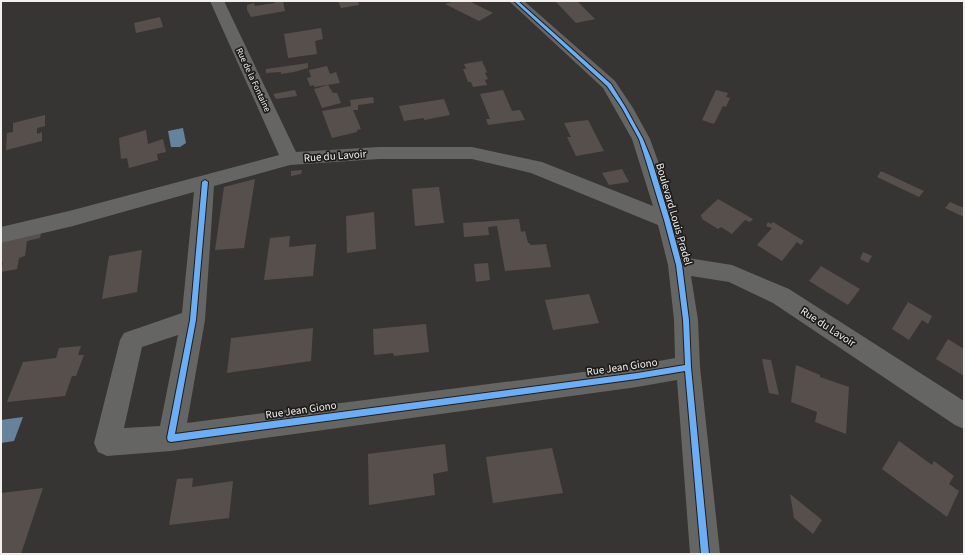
<svg xmlns="http://www.w3.org/2000/svg" width="965" height="555" font-family="'Source Sans 3',sans-serif">
<style>
.water{fill:#67839c}
.building{fill:#574f4b}
.lines{fill:none;stroke-linecap:round;stroke-linejoin:round}
.minor{fill:#656564;fill-rule:evenodd}
.cycleway-casing{stroke:#1f1d1b;stroke-width:2}
.cycleway{fill:#6dadf4;fill-rule:evenodd}
.labels{text-anchor:middle;dominant-baseline:central;stroke-width:3.5;stroke-linejoin:round;paint-order:stroke}
.far-street-label{font-size:9px;fill:#f2efec;stroke:#1f1d1b}
.street-label{font-size:11px;fill:#f2efec;stroke:#1f1d1b}
</style>
<rect width="100%" height="100%" fill="#373533"/>
<path class="water" d="M183 128 186 143 180 147H171L168 131Z
M23 417 14 441 1 443V420Z"/>
<path class="building" d="M274 1H283L285 11 251 17 247 10V5L254 3 255 6 275 3Z
M338 1H358L359 5 341 8Z
M456 1H474L471 2 493 13 479 21 445 4Z
M555 1H577L595 19 576 23Z
M160 17 163 27 136 33 134 23Z
M321 28 323 39 315 41 317 54 288 58 284 34Z
M482 61 487 72 485 73 488 79 485 80 487 85 473 87 471 82H468L463 69H466L464 64Z
M308 63V68L294 72 281 74V72L266 73V69Z
M327 66 330 74 336 72 340 83 314 87V85L310 86 307 78 311 77 309 70Z
M328 85 333 93H337L341 103 322 108 314 89Z
M295 90 297 96 276 99 273 94Z
M503 90 512 111 520 110 525 120 488 125 486 119H490L480 94Z
M716 90 728 93 726 97 730 98 726 107 723 106 714 124 702 120Z
M373 97 374 103 358 105V110H353L361 129 357 130V132L332 138 322 111 351 106 350 100Z
M444 99 450 115 424 120V118L404 121 399 106Z
M45 115V126L37 128V134L42 132V141L6 150 7 133 13 132V123Z
M588 120 604 151 576 156 567 137H571L564 123Z
M146 130 148 144 163 139 166 152 157 154 158 160 129 168 127 158 121 159 119 138Z
M622 169 629 182 609 185 602 173Z
M302 170 301 174 291 176V171Z
M881 171 924 191 919 197 877 177Z
M255 179 244 248 215 250 224 187Z
M439 187 444 223 415 226 412 189Z
M718 199 753 219 750 222 745 220 732 234 721 227 718 229 702 219 701 215Z
M950 202 964 208V217L945 208Z
M374 212 376 249 347 253 346 216Z
M519 219 521 232 525 231 528 243H530V245L546 244 551 267 505 271 497 226 488 227 489 235 464 237 463 223Z
M768 222 771 224 773 222 804 241 801 245 797 242 782 261 757 245 772 228 766 226Z
M41 233 40 238 27 241 25 256 19 258 17 269 1 272 3 262H1V243Z
M290 236 289 247 316 244 313 276 264 280 270 238Z
M142 250 137 292 102 299 109 256Z
M863 252 872 256 868 263 860 259Z
M488 263 490 280 476 282 474 264Z
M821 266 860 289 848 305 809 281Z
M589 294 599 323 553 330 545 300Z
M908 302 932 316 928 324 922 320 909 340 892 329Z
M426 324 429 352 394 356 393 353 374 355 373 329Z
M313 328 311 361 227 373 231 338Z
M948 339 964 349V376L936 359Z
M81 346 78 355H84L76 376H72L65 396 7 402 23 362 56 358 59 348Z
M762 359 771 360 779 395 769 393Z
M796 365 820 375V377L849 387 846 434 815 422 817 412 791 402Z
M899 441 932 465 934 461 954 476 949 484 959 491 947 517 882 469Z
M445 444 448 471 433 474 435 495 369 505 368 454Z
M552 448 563 493 493 503 486 457Z
M193 478 192 487 233 481 229 518 169 525 177 479Z
M43 488 21 554H1V493Z
M790 494 822 520 813 534 794 518Z"/>
<g class="lines">
<path class="minor" d="M210 1H224L296 152 379 147H472L542 162 653 206 632 139 603 88 509 1H524L615 81 633 108 650 139 658 161 688 258 732 265 789 289 964 401V429L955 425 773 303 729 282 691 276 698 320 700 367 720 554H690L677 380 637 387 171 451 107 456 98 452 94 443 120 340 124 333 182 313 194 192 73 226 1 243V227L73 210 279 155ZM379 159H472L531 173 658 225 668 265 674 320 675 358 637 365 187 423 205 320 214 186 290 165ZM178 335 160 426 124 428 142 347Z"/>
<defs>
<path id="cycleway" d="M514 1H518L611 84 626 108 643 139 652 161 670 220 682 265 689 320 691 367 709 554H701L685 371 637 379 171 442 168 441 167 438 190 320 202 182 205 180 208 182 196 320 175 434 637 373 685 365 683 320 676 265 664 220 646 161 639 139 622 108 607 86Z"/>
</defs>
<use href="#cycleway" class="cycleway-casing"/>
<use href="#cycleway" class="cycleway"/>
</g>
<g class="labels">
<g class="far-street-label">
<text transform="translate(253 80) rotate(65)">Rue de la Fontaine</text>
</g>
<g class="street-label">
<text transform="translate(335 156) rotate(-4)">Rue du Lavoir</text>
<text transform="translate(674 214) rotate(74)">Boulevard Louis Pradel</text>
<text transform="translate(828 327) rotate(33)">Rue du Lavoir</text>
<text transform="translate(622 367) rotate(-8)">Rue Jean Giono</text>
<text transform="translate(301 410) rotate(-8)">Rue Jean Giono</text>
</g>
</g>
<rect width="965" height="555" fill="none" stroke="#f2efec" stroke-width="4"/>
</svg>
